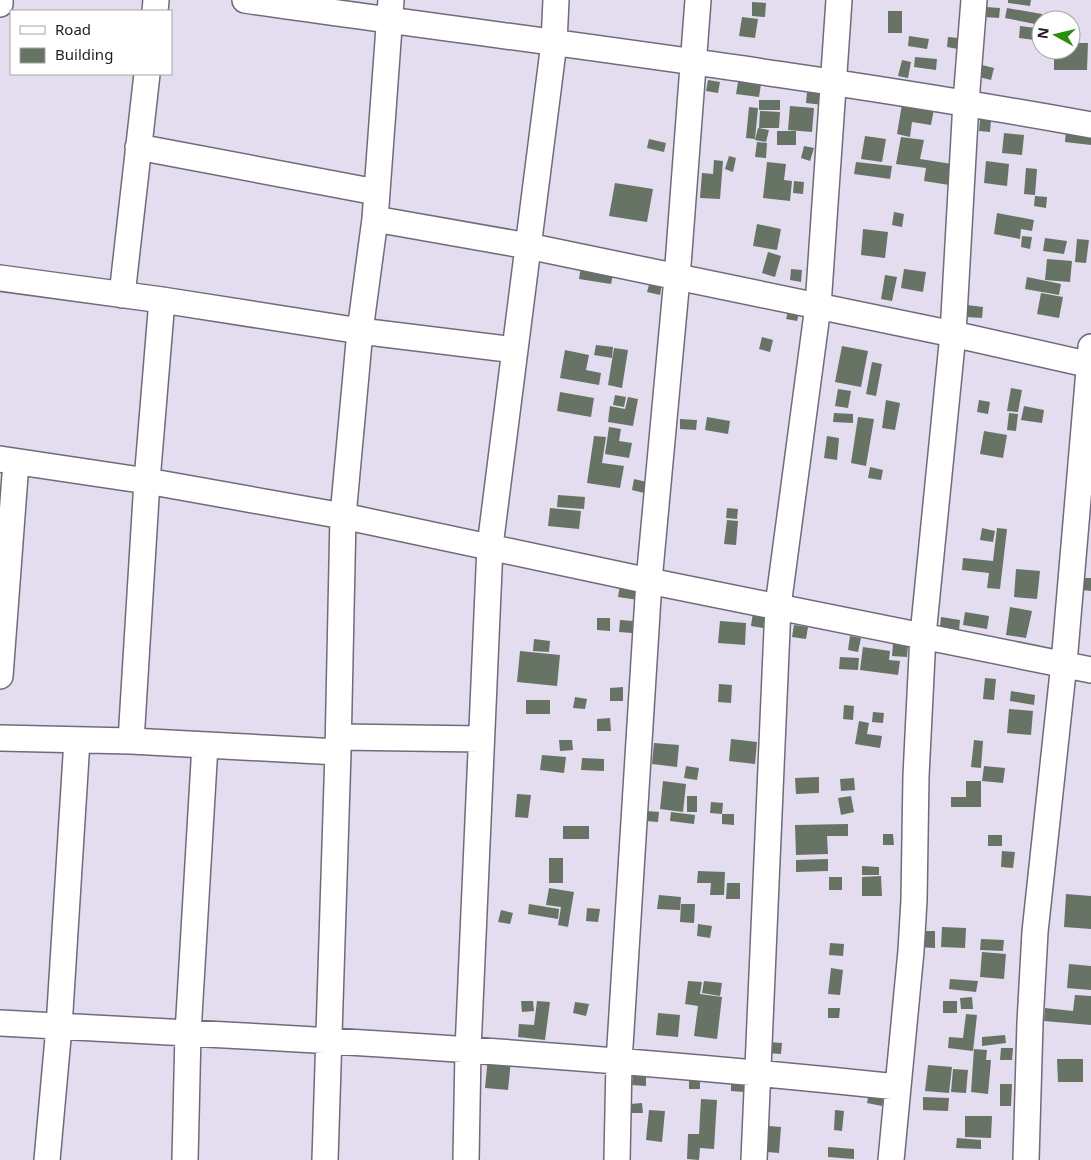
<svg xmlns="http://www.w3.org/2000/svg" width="1091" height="1160" font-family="'Noto Sans',sans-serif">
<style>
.building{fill:#677365}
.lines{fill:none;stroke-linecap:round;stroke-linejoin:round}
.minor-casing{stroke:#716a7a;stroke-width:28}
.minor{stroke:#fff;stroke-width:25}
</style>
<rect width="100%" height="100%" fill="#e4dcef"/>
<path class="building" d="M1008 0H1031L1030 6 1008 3Z
M752 2 766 3 765 17 752 16Z
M986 7 1000 8 999 18 985 17Z
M1007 8 1042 14 1040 25 1005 18Z
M888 11H902V33H888Z
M742 17 758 19 755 38 739 36Z
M1020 26 1036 28 1035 40 1019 38Z
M909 36 929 39 927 49 908 46Z
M948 37 959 38 958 49 947 47Z
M1071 43H1088L1087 70H1054V50H1071Z
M915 57 937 59 936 70 914 67Z
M902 60 911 62 908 78 898 76Z
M982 65 994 68 991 80 979 77Z
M708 80 720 82 718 93 706 91Z
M808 81 826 83 823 105 806 103Z
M738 82 761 84 759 97 736 94Z
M759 100H780V110H759Z
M902 104 934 109 931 125 912 122 910 137 897 134Z
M790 106 814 108 812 132 788 130Z
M749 107 758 108 755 139 746 138Z
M760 111 780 112 779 128H759Z
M980 119 991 120 990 132 979 131Z
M758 128 769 130 766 142 755 140Z
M1066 130 1091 133V145L1065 142Z
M777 131H796V145H777Z
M1004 133 1024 135 1022 155 1002 153Z
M865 136 886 139 882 162 861 159Z
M901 137 924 140 920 159 952 164 949 185 924 181 926 168 896 164Z
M649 139 666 143 664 152 647 148Z
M757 142 767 143 766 158 755 157Z
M804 146 814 148 810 161 801 158Z
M729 156 736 158 733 172 725 169Z
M714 160 723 161 720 199 700 198 702 173 713 174Z
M986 161 1009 164 1007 186 984 183Z
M767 162 786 164 784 180 792 181 790 201 763 198Z
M856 162 892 166 890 179 854 174Z
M1026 168 1037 169 1035 195 1024 194Z
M794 181 804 182 803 194 793 193Z
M615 183 653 189 647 222 609 216Z
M1035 196 1047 197 1046 208 1034 206Z
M894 212 904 214 902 227 892 225Z
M997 213 1034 220 1032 231 1021 229 1020 239 994 234Z
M757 224 781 229 777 250 753 246Z
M863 229 888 232 885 258 861 255Z
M1022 236 1032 237 1030 249 1021 247Z
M1045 238 1067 241 1064 254 1043 251Z
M1077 239 1089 240 1086 263 1075 262Z
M768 252 781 256 775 277 762 273Z
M1047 259 1072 261 1070 282 1045 280Z
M581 265 614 270 611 284 579 279Z
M791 269 802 270 801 282 790 280Z
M904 269 926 272 923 292 901 288Z
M885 275 897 277 892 301 881 299Z
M1027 277 1061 284 1059 295 1025 289Z
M650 281 662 283 660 295 647 292Z
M1041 293 1063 297 1059 318 1037 314Z
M967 305 983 307 982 318 966 317Z
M789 307 800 310 797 321 786 319Z
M762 337 773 340 770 352 759 349Z
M596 345 613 347 612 358 594 355Z
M842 346 868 351 861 387 835 382Z
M614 348 628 350 622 388 608 385Z
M565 350 589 355 586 370 601 373 599 385 560 378Z
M872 362 882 364 876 396 866 394Z
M1011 388 1022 390 1018 412 1007 411Z
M838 389 851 391 848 408 835 406Z
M560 392 594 398 591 417 557 411Z
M615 395 626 397 624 407 613 405Z
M628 397 638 399 633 426 608 422 610 406 625 409Z
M886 400 900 403 895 430 882 428Z
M979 400 990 402 988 414 977 412Z
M1024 406 1044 410 1042 423 1021 420Z
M834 413 853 414V423L833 422Z
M1009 413 1018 414 1016 431 1007 430Z
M707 417 730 421 728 434 705 430Z
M858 417 874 419 866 466 851 463Z
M680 419 697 420 696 430 680 429Z
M609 427 621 429 619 441 632 443 629 458 605 454Z
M984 431 1007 435 1003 458 980 454Z
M594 436 606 437 602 463 624 466 620 488 587 483Z
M827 436 839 438 837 460 824 458Z
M870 467 883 470 881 480 868 478Z
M634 479 647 482 644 493 632 490Z
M558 495 585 497 584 509 557 507Z
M550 508 581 511 579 529 548 526Z
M727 508 738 509 737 519 726 518Z
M727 520 738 521 736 545 724 544Z
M982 528 995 531 993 542 980 540Z
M997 528 1007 529 1000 589 987 588 989 573 962 570 963 558 993 561Z
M1016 569 1040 571 1037 599 1014 597Z
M1082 578H1091V591L1082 590Z
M621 579 642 581 639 600 618 597Z
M1010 607 1032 611 1026 638 1006 635Z
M753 612 765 615 763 628 751 626Z
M965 612 989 616 987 629 963 625Z
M941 617 960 620 959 630 940 627Z
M597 618H610V631L597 630Z
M620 620 633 621 632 633 619 632Z
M720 621 746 623 745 645 718 643Z
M794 625 808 627 806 639 792 637Z
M850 636 861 638 858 652 848 650Z
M534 639 550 641 549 652 533 651Z
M893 644 908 645 907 657 892 656Z
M863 647 890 651 889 660 900 661 898 675 860 670Z
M520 651 560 655 557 686 517 682Z
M840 657 859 658 858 670 839 669Z
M985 678 996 679 994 700 983 699Z
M719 684 732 685 731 703 718 702Z
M623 687V701H610V688Z
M1011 691 1035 695 1034 705 1010 701Z
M575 697 587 699 585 709 573 708Z
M526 700H550V714H526Z
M844 705 854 706 853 720 843 719Z
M1009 709 1033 711 1031 735 1007 733Z
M873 712 884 713 883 723 872 722Z
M610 718 611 731H597V719Z
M859 721 869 723 867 734 882 736 880 748 855 744Z
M731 739 757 742 755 764 729 761Z
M559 740H572L573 750 560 751Z
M974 740 983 741 981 768 971 767Z
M654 743 679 745 677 767 652 764Z
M542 755 566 757 564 773 540 770Z
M582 758 604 759V771L581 770Z
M686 766 699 768 697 780 684 778Z
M984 766 1005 768 1003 783 982 781Z
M819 777V793L796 794 795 778Z
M854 778 855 790 841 791 840 779Z
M663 781 686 784 683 812 660 809Z
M966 781H981V807H951V797H966Z
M517 794 531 795 528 818 515 817Z
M687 796H697V812H687Z
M851 796 854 812 841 815 838 798Z
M711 802 723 803 722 814 710 813Z
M647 811 659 812 658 822 646 821Z
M671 812 695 815 694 824 670 821Z
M722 814H734V825L722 824Z
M848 824V836H827L828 854 796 855 795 825Z
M563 826H589V839H563Z
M883 834H893L894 845H883Z
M988 835H1002V846H988Z
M1002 851 1015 852 1013 868 1001 867Z
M549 858H563V883H549Z
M828 859V871L796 872V860Z
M862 866 879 867V875H862Z
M698 871 725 872 724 895H710L711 883H697Z
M881 876 882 896H862V877Z
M829 877H842V890H829Z
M727 883H740V899H726Z
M549 888 574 892 568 927 558 925 561 907 546 905Z
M1066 894 1091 896V929L1064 927Z
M659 895 681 897 680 910 657 909Z
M529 904 559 909 558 919 528 914Z
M681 904H695L694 923 680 922Z
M587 908 600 909 598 922 586 921Z
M501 910 513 913 510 924 498 922Z
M698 924 712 926 710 938 697 936Z
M942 927 966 928 965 948 941 947Z
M919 931H935V948L918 947Z
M981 939 1004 940 1003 951 980 950Z
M830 943 844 944 843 956 829 955Z
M982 952 1006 954 1004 979 980 977Z
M1069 964 1091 966V990L1067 988Z
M831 968 843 970 840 995 828 994Z
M950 979 978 981 976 992 949 989Z
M688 981 702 982 700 994 722 997 717 1039 694 1036 698 1006 685 1004Z
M704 981 722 983 720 996 702 993Z
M1075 995 1091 996V1025L1044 1021 1045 1008 1073 1011Z
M972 997 973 1009H961L960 998Z
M521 1001H533L534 1011 522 1012Z
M537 1001 550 1002 545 1040 518 1037 519 1024 534 1025Z
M943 1001H957V1013H943Z
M575 1002 589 1004 586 1016 573 1013Z
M828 1008H840L839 1018H828Z
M658 1013 680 1015 678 1037 656 1035Z
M966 1014 977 1015 973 1051 948 1048 949 1037 963 1038Z
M1005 1035 1006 1043 982 1046V1037Z
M768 1042 782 1043 781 1054 768 1053Z
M1001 1048H1013L1012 1060H1000Z
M974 1049 987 1050 986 1060H991L988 1094 971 1092Z
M488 1057 511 1060 508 1090 485 1088Z
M1057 1059H1083V1082H1058Z
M928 1065 952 1067 949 1093 925 1091Z
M953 1069 968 1070 966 1093 951 1092Z
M633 1073 646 1074V1086L632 1085Z
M689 1076H700V1089H689Z
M731 1080 744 1081V1092L731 1091Z
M1000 1084H1012L1011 1106H1000Z
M869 1092 884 1095 882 1106 867 1103Z
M923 1097 949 1098 948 1111 923 1110Z
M701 1099 717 1100 714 1149 700 1148 699 1160 687 1159 688 1134H699Z
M642 1103 643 1113H630V1104Z
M649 1110 665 1111 662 1142 646 1140Z
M835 1110 844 1111 842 1131 834 1130Z
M965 1116H992L991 1138 965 1137Z
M769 1126 781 1127 779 1153 767 1152Z
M957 1138 981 1140V1149L956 1148Z
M828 1147 854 1149V1159L828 1157Z"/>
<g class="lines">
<defs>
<path id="minor" d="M245 0C527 40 810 74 1091 125
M0 4V0
M155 11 156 0
M138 147 376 192
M375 219 528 246 953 334 1091 365
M0 278 162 300 360 331 515 350
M122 295 147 74
M0 459 147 481 343 516 649 581 1091 670
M0 676 16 462
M339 737 481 739
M0 738 131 741 338 752
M131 741 147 481 162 300
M0 1023C81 1028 163 1031 244 1036 462 1048 680 1064 897 1087
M47 1160 59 1027 77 740
M185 1160 188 1033 205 745
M325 1160 338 752 343 516 360 331 375 219 391 0
M466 1160 468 1050 490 546 554 43 556 0
M617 1160 619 1062 649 581 677 278 698 0
M754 1160 778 606 818 306 839 0
M891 1160 911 951 914 900 916 776 923 635 953 334 966 102 974 0
M1026 1160 1030 1023 1035 932 1064 663 1091 347"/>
</defs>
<use href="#minor" class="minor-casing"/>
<use href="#minor" class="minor"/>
</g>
<rect x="10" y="10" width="162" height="65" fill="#ffffff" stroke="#a5a5a7"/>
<rect x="20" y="26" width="25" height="8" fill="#ffffff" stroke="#a5a5a7"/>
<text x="55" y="35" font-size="15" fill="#1f1d23">Road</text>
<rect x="20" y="48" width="25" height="15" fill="#677365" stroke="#a5a5a7"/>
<text x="55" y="60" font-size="15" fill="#1f1d23">Building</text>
<g transform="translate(1056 35) rotate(278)"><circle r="24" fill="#ffffff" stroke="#a5a5a7"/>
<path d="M0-4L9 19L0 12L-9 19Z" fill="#298e0c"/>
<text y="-8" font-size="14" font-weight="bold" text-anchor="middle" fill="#1f1d23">N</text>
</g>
</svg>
